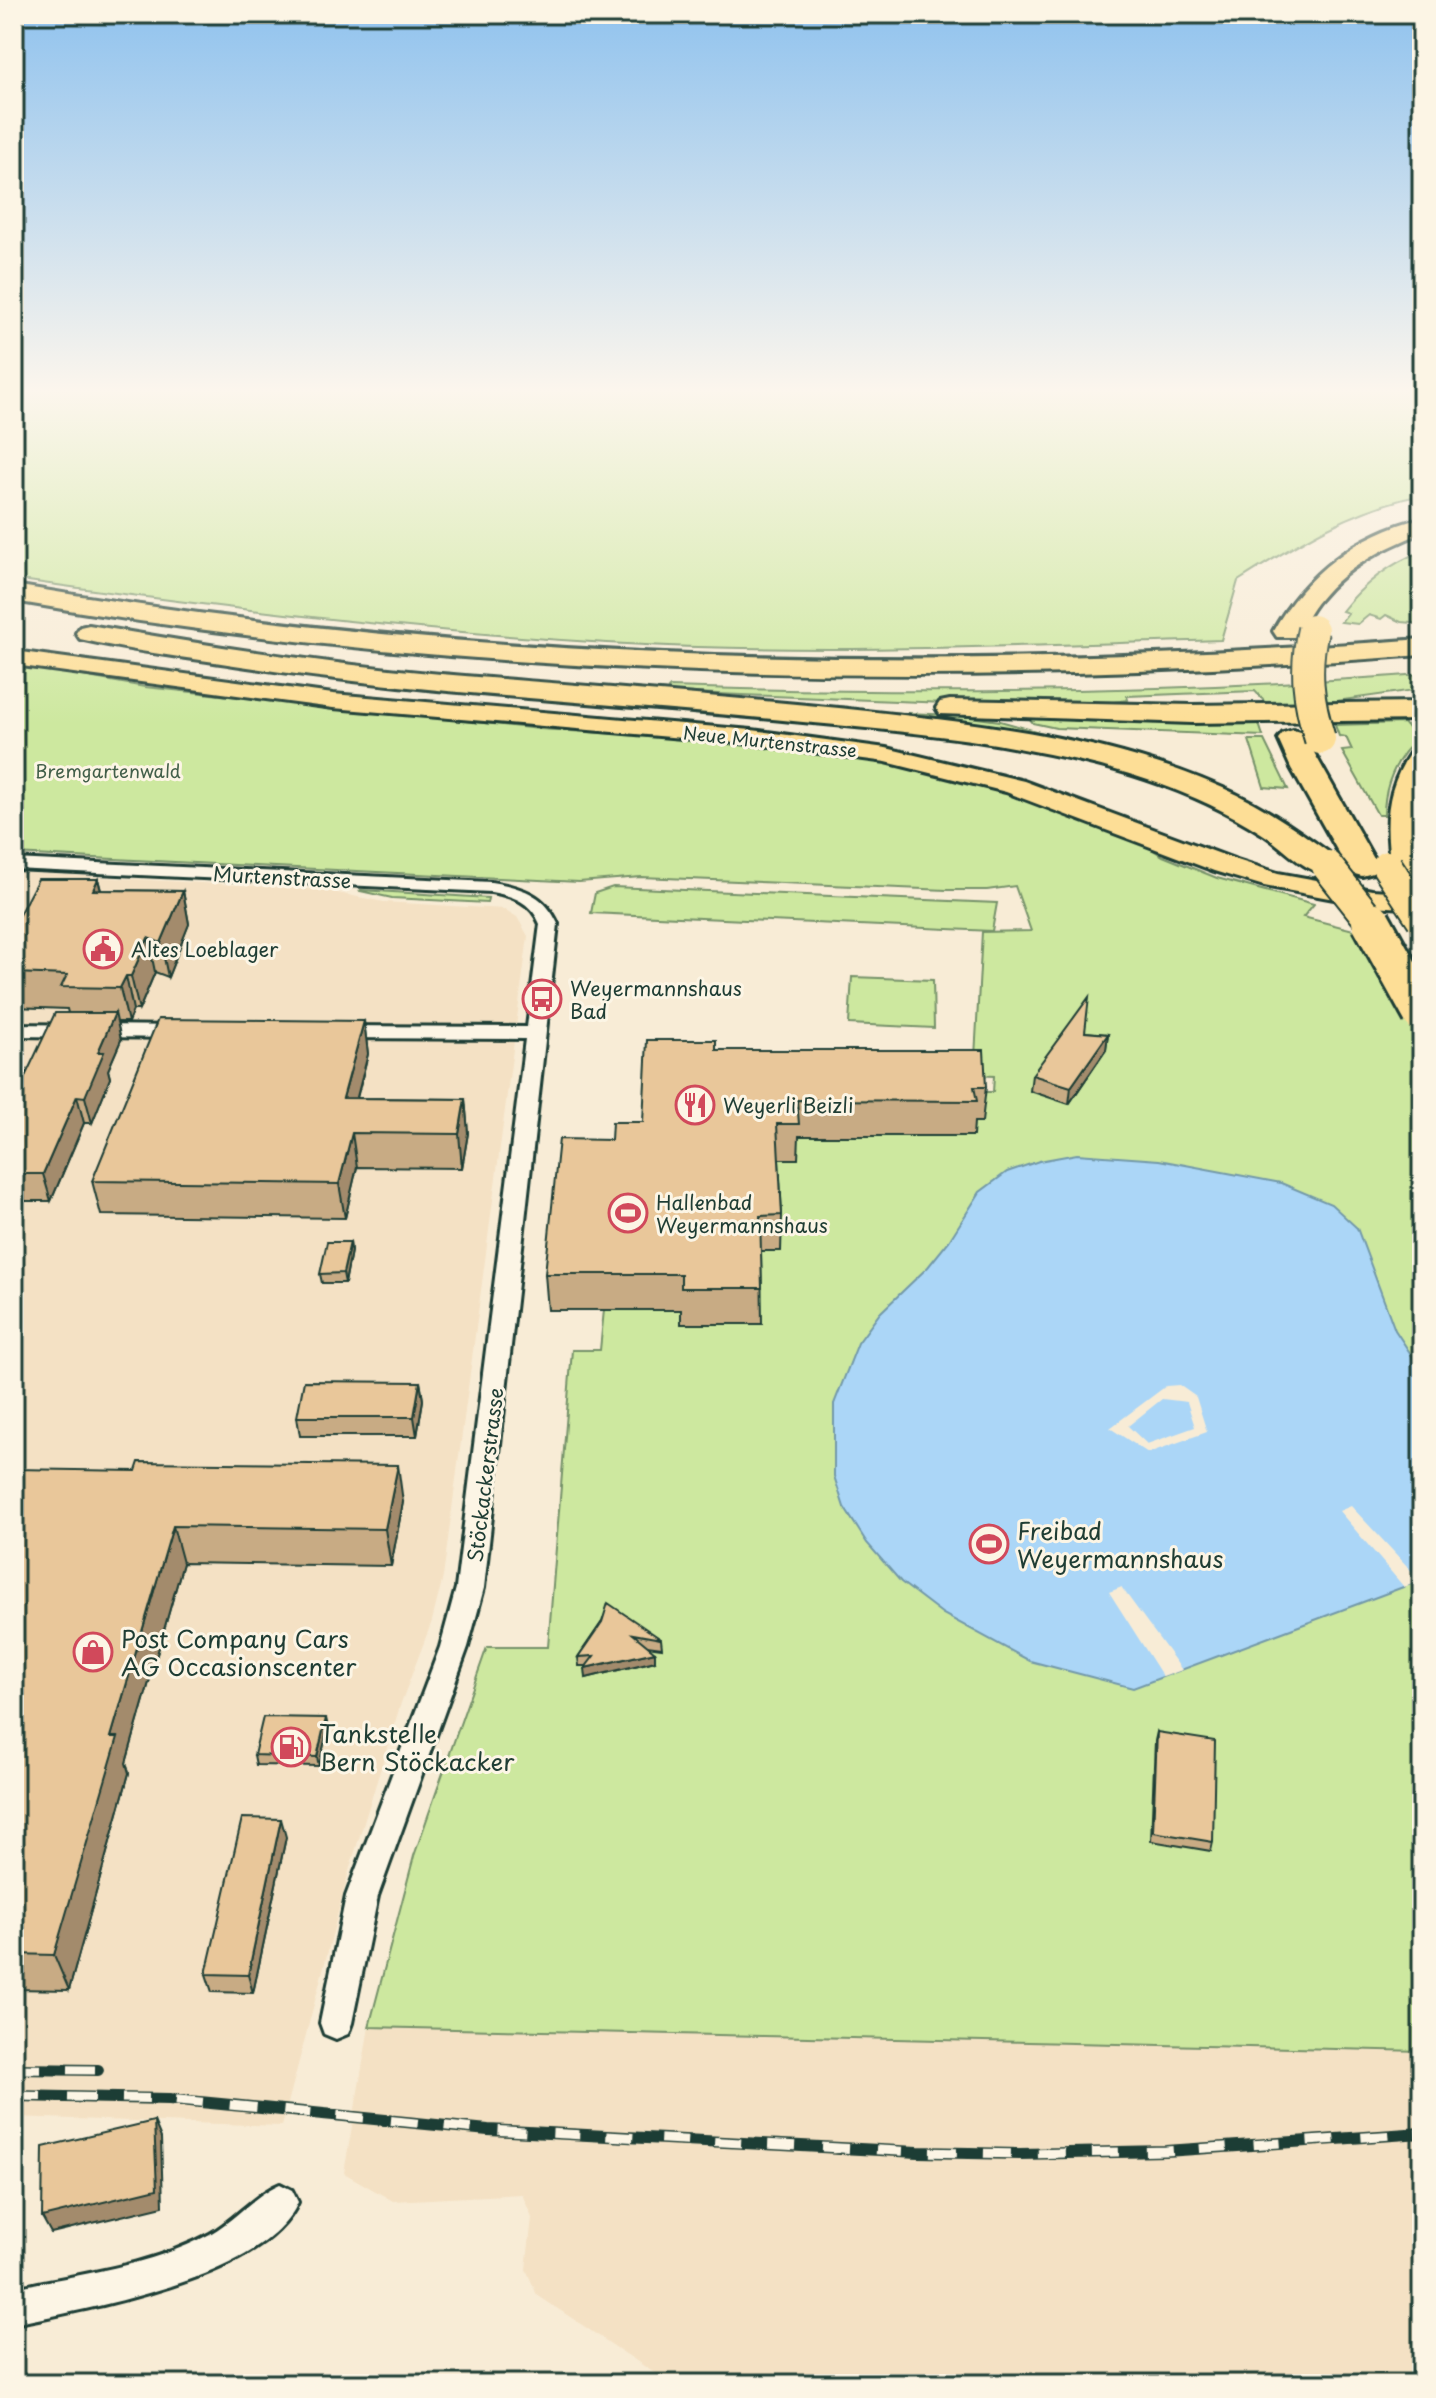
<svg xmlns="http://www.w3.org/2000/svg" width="1436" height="2398" font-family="'Playpen Sans',sans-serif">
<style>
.built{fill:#f4e1c4}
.green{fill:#cde89f;stroke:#76926a;stroke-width:2}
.water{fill:#abd6f7;stroke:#7399a9;stroke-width:2}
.pier{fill:#f8ecd6;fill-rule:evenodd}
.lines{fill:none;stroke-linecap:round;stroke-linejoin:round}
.minor-casing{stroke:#1f3d34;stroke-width:6}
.primary-casing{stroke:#1f3d34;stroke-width:6}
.motorway-casing{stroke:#1f3d34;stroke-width:6}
.minor{fill:#fcf5e5;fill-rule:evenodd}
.primary{fill:#fdde96;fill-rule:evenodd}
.motorway{fill:#fdde96;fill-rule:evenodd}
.rail-casing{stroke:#1f3d34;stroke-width:12}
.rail{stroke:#fcf5e5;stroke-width:9;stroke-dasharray:27;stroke-linecap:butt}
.motorway-bridge-far1-casing{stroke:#1f3d34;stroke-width:34;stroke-linecap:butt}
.motorway-bridge-casing{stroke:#1f3d34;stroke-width:44;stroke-linecap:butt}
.motorway-bridge-far1{stroke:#fdde96;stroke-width:30}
.motorway-bridge{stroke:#fdde96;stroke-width:38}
.wall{fill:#c8ab84;stroke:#1f3d34;stroke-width:2}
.shaded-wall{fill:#a38b6c;stroke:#1f3d34;stroke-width:2}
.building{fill:#e9c79a;stroke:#1f3d34;stroke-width:2}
.labels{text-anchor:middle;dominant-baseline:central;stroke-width:6;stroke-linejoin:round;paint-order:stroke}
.far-street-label{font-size:18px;fill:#1f3d34;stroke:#fcf5e5}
.far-park-label{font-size:18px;fill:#425f49;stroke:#fcf5e5}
.street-label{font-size:20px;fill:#1f3d34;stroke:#fcf5e5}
.poi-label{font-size:20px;fill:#1f3d34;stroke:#fcf5e5;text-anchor:start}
.near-poi-label{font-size:24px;fill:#1f3d34;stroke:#fcf5e5;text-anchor:start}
</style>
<rect width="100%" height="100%" fill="#f8ecd6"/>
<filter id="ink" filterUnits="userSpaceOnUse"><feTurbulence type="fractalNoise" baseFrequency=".0125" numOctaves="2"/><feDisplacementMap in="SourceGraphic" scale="16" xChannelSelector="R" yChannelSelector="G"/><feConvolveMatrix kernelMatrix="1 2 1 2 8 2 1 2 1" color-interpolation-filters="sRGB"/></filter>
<g filter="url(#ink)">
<path class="built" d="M14 872 322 890 384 902 504 909 517 917 528 936 443 1577 432 1621 401 1703 349 1871 282 2126 14 2117Z
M369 2027 1422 2051V2384H671L537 2295 526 2269 532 2218 522 2194 393 2201 344 2173Z"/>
<path class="green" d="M14 388H1422V495C1353 508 1296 544 1238 581L1221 640C1017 646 811 655 607 643 408 631 211 607 14 579Z
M1422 551V606L1415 607 1422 613V624L1401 622 1386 615 1381 619 1369 615 1358 624 1341 622 1348 613 1342 611C1364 583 1389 564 1422 551Z
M14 664 145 687 540 729 727 741 885 762 1032 799 1127 834 1163 856 1217 878 1314 904 1303 917 1373 935 1422 1028V2051L369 2027 414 1856 487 1647H548L572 1350H600L604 1310H548L562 1175 760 1251 776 1159H798L796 1136 970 1122 981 1092H993L994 1076 974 1075 982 932 1031 931 1015 886 987 890H947L641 877 579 882 14 854Z
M1422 674V689L1272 710 1255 691 1127 696 1128 700 1069 708 669 692 668 689 670 687C921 695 1171 693 1422 674Z
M833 710 955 715 1000 721 1140 760 1208 786Z
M1029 718 1258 721 1263 736 1056 728 1033 723Z
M1404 723 1412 733 1422 734C1398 755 1384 783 1384 815H1378L1342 751 1352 750 1346 737 1339 736 1335 725Z
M1249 740H1264L1288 789 1264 787Z
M613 887 997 903 992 931 591 913 595 893Z
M360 891 361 890 488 898 487 903 392 898Z
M852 977 933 980 934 1028 849 1024Z"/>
<path class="water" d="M1077 1154 1159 1160 1281 1183 1331 1204 1357 1228 1395 1330 1422 1371V1580L1133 1688 1030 1661 943 1614 901 1582 867 1543 844 1507 834 1476V1404L858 1343 880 1313 928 1267 949 1241 980 1192 1007 1172 1039 1161Z"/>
<path class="pier" d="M1179 1385 1196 1397 1207 1432 1148 1453 1110 1428 1166 1386ZM1162 1399 1187 1402 1195 1427 1147 1444 1128 1426Z
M1351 1506 1421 1581 1404 1587 1339 1511Z
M1122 1587V1588L1182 1670 1163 1677 1109 1592Z"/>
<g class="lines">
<defs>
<path id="minor" d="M14 859 491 882C521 887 545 894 558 924L484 1588 468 1647 378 1896 352 2023 348 2034 336 2039 324 2034 320 2023 346 1896 440 1647 456 1588 525 1039 335 1038 325 1032 335 1026 527 1027 540 924C531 902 513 896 491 892L14 869Z
M14 1024 181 1026 191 1032 181 1038 14 1036Z
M280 2184 292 2190 298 2202C266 2279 88 2308 14 2324V2288C79 2274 151 2266 210 2234 235 2220 254 2195 280 2184Z"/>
<path id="primary" d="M14 651 333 694 752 730 886 748 1024 781 1234 859 1278 873 1372 890 1422 893V909L1372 906 1264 886 1214 871 1006 792 886 762 752 744 333 708 14 665Z"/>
<path id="motorway" d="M1422 518V533C1384 548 1346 567 1320 599 1310 610 1304 624 1295 637H1277L1273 631C1305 574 1357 534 1422 518Z
M14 585C479 665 953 674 1422 639V655C953 691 478 681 14 601Z
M89 625C206 645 323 664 441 674 574 685 707 695 839 708 969 722 1103 735 1223 788 1265 806 1302 833 1338 859L1343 866 1338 873C1309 880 1285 847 1261 833 1189 787 1106 764 1023 749 951 735 877 729 803 722 614 703 422 694 234 665 183 657 130 651 80 639L76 633 80 627Z
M950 700 1192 705 1422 702V720L1192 723 940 714 936 708 940 702Z
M1293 730 1303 733 1378 866 1373 873 1362 876 1351 873 1346 866 1291 768 1278 739 1283 733Z
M1422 747 1417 823 1422 867 1418 873 1407 876 1396 873 1391 866C1384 822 1386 787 1412 750Z"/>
</defs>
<use href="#minor" class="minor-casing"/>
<use href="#primary" class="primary-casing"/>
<use href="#motorway" class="motorway-casing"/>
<use href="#minor" class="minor"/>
<use href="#primary" class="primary"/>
<use href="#motorway" class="motorway"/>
<defs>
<path id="rail" d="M14 2069 98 2070
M14 2096 169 2099 488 2130 918 2152 1020 2154 1166 2151 1422 2133"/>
</defs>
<use href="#rail" class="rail-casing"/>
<use href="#rail" class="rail"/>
<defs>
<path id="motorway-bridge-far1" d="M1313 630C1304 668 1308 702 1320 739
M1327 866 1372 923
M1387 866 1422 919"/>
<path id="motorway-bridge" d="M1371 921 1422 1013"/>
</defs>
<use href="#motorway-bridge-far1" class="motorway-bridge-far1-casing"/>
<use href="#motorway-bridge" class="motorway-bridge-casing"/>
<use href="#motorway-bridge-far1" class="motorway-bridge-far1"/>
<use href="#motorway-bridge" class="motorway-bridge"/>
</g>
<path class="wall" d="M98 879 101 890 183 891 189 924 168 977 155 972 139 1010H133L128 1022H117L121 1040 108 1070 110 1078 92 1123H84L51 1201H14V1100L68 1013 67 1009 14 1007V924Z
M364 1021 368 1054 357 1098 465 1099 468 1133 462 1168 357 1167 345 1218 101 1215 92 1181Z
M1085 1032 1108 1034 1106 1050 1069 1104 1030 1091 1032 1075Z
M716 1050 986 1087 982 1122H974L973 1136H799L798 1159H779L782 1215 781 1251H761L762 1324H681V1310H548L545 1274 611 1140 643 1122Z
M350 1242 351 1251 345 1283H322L320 1274Z
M420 1382 423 1400 417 1436H300L297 1417Z
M14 1469 403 1502 391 1566 183 1563 126 1763 129 1773 69 1990 14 1989Z
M602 1622 661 1639 662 1648 647 1646 655 1661 586 1678 587 1666H579L578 1657Z
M328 1727 319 1766 256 1765 254 1755Z
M1157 1732 1213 1842 1211 1851 1151 1841 1155 1741Z
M286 1837 253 1993 212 1992 206 1974Z"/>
<path class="shaded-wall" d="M98 879 106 912 93 890Z
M183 891 189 924 168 977 161 943Z
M148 938 155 972 139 1010 131 976Z
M126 976 133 1010 128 1022 120 988Z
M115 1013 121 1040 108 1070 110 1078 92 1123 85 1097 98 1052Z
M364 1021 368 1054 348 1132 343 1098Z
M1108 1034 1106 1050 1069 1104 1071 1087Z
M77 1096 84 1123 51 1201 43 1174Z
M465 1099 468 1133 462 1168 459 1134Z
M352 1133 357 1167 345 1218 339 1184Z
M350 1242 351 1251 345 1283 343 1273Z
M420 1382 423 1400 417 1436 414 1417Z
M398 1465 403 1502 391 1566 385 1529Z
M173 1526 183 1563 126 1763 129 1773 69 1990 54 1955 111 1737Z
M655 1652V1661L586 1678 585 1668Z
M326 1718 328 1727 319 1766 317 1757Z
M281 1819 286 1837 253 1993 248 1975Z
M154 2121 161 2138 163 2206 51 2233 42 2217Z"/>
<path class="building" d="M38 879H98L93 890 183 891 161 943 148 938 131 976H126L120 988 61 987 67 975 14 973V924Z
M1089 997 1085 1032 1108 1034 1071 1087 1032 1075Z
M55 1013H115L98 1052H104L85 1097 77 1096 43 1174H14V1100Z
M158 1019 364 1021 343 1098 465 1099 459 1134 352 1133 339 1184 92 1181Z
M647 1040H716V1050H984L986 1087H974L977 1101 797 1100 799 1124H777L782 1215 760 1216 762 1288H681V1274H545L559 1139 611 1140 612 1122H643Z
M327 1242H350L343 1273 320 1274Z
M304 1381 420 1382 414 1417H297Z
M139 1462 398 1465 385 1529 173 1526 111 1737H118L54 1955 14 1954V1469L136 1471Z
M608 1603 661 1639 633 1634 655 1652 585 1668 594 1656 578 1657 602 1622Z
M263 1717 326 1718 317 1757 254 1755Z
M1157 1732 1215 1741 1213 1842 1153 1832Z
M242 1818 281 1819 248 1975 206 1974Z
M154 2121 157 2189 42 2217 43 2147Z"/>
</g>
<linearGradient id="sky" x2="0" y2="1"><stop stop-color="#8fc2ee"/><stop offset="0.54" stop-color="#fcf6ed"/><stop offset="1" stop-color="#fcf6ed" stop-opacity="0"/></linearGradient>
<rect width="1436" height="724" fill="url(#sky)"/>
<defs>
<symbol id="civic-ring" viewBox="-11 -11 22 22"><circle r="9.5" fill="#fcf5e5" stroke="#d1495b" stroke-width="1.5"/><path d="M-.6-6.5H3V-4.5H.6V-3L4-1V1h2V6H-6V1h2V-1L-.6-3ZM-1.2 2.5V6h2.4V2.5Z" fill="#d1495b"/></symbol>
<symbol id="bus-ring" viewBox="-11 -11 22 22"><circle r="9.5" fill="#fcf5e5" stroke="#d1495b" stroke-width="1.5"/><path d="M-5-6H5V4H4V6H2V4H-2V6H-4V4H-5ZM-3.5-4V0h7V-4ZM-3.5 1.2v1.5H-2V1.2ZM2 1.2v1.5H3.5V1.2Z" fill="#d1495b"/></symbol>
<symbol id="restaurant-ring" viewBox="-11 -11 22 22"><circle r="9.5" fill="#fcf5e5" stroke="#d1495b" stroke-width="1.5"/><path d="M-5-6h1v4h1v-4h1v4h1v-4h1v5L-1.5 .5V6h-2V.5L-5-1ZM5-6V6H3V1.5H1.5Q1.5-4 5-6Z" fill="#d1495b"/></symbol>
<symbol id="stadium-ring" viewBox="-11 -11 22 22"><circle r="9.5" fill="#fcf5e5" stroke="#d1495b" stroke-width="1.5"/><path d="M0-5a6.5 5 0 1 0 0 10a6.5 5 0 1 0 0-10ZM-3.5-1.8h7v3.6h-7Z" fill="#d1495b"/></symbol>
<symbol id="shop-ring" viewBox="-11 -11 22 22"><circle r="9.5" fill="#fcf5e5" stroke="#d1495b" stroke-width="1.5"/><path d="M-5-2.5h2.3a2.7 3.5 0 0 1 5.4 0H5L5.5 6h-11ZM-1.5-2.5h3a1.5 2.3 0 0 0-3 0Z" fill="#d1495b"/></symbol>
<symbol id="fuel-ring" viewBox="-11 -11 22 22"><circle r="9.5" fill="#fcf5e5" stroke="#d1495b" stroke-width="1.5"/><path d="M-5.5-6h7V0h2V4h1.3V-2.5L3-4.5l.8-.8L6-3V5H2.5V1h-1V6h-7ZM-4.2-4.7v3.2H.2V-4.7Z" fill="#d1495b"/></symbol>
</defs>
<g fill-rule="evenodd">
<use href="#civic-ring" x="81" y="927" width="44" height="44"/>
<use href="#bus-ring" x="520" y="977" width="44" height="44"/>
<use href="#restaurant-ring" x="673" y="1083" width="44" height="44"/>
<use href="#stadium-ring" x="606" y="1191" width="44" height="44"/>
<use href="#stadium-ring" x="967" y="1522" width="44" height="44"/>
<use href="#shop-ring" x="71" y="1630" width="44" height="44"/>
<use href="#fuel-ring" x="269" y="1725" width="44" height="44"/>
</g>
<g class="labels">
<g class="far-street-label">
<text transform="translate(770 741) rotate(6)">Neue Murtenstrasse</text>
</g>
<g class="far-park-label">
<text x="108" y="770">Bremgartenwald</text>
</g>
<g class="street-label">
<text transform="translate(282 877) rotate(3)">Murtenstrasse</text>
<text transform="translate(485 1475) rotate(-83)">Stöckackerstrasse</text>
</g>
<g class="poi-label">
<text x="131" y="949">Altes Loeblager</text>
<text x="570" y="988">Weyermannshaus<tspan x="570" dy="23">Bad</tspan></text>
<text x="723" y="1105">Weyerli Beizli</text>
<text x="656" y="1202">Hallenbad<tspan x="656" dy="23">Weyermannshaus</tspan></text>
</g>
<g class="near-poi-label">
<text x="1017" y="1530">Freibad<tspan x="1017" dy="28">Weyermannshaus</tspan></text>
<text x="121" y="1638">Post Company Cars<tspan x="121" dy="28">AG Occasionscenter</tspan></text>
<text x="319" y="1733">Tankstelle<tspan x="319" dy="28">Bern Stöckacker</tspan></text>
</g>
</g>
<rect width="1436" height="2398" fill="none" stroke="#fcf5e5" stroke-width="48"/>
<rect x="24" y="24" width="1388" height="2350" fill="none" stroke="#1f3d34" stroke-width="3" filter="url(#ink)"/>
</svg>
